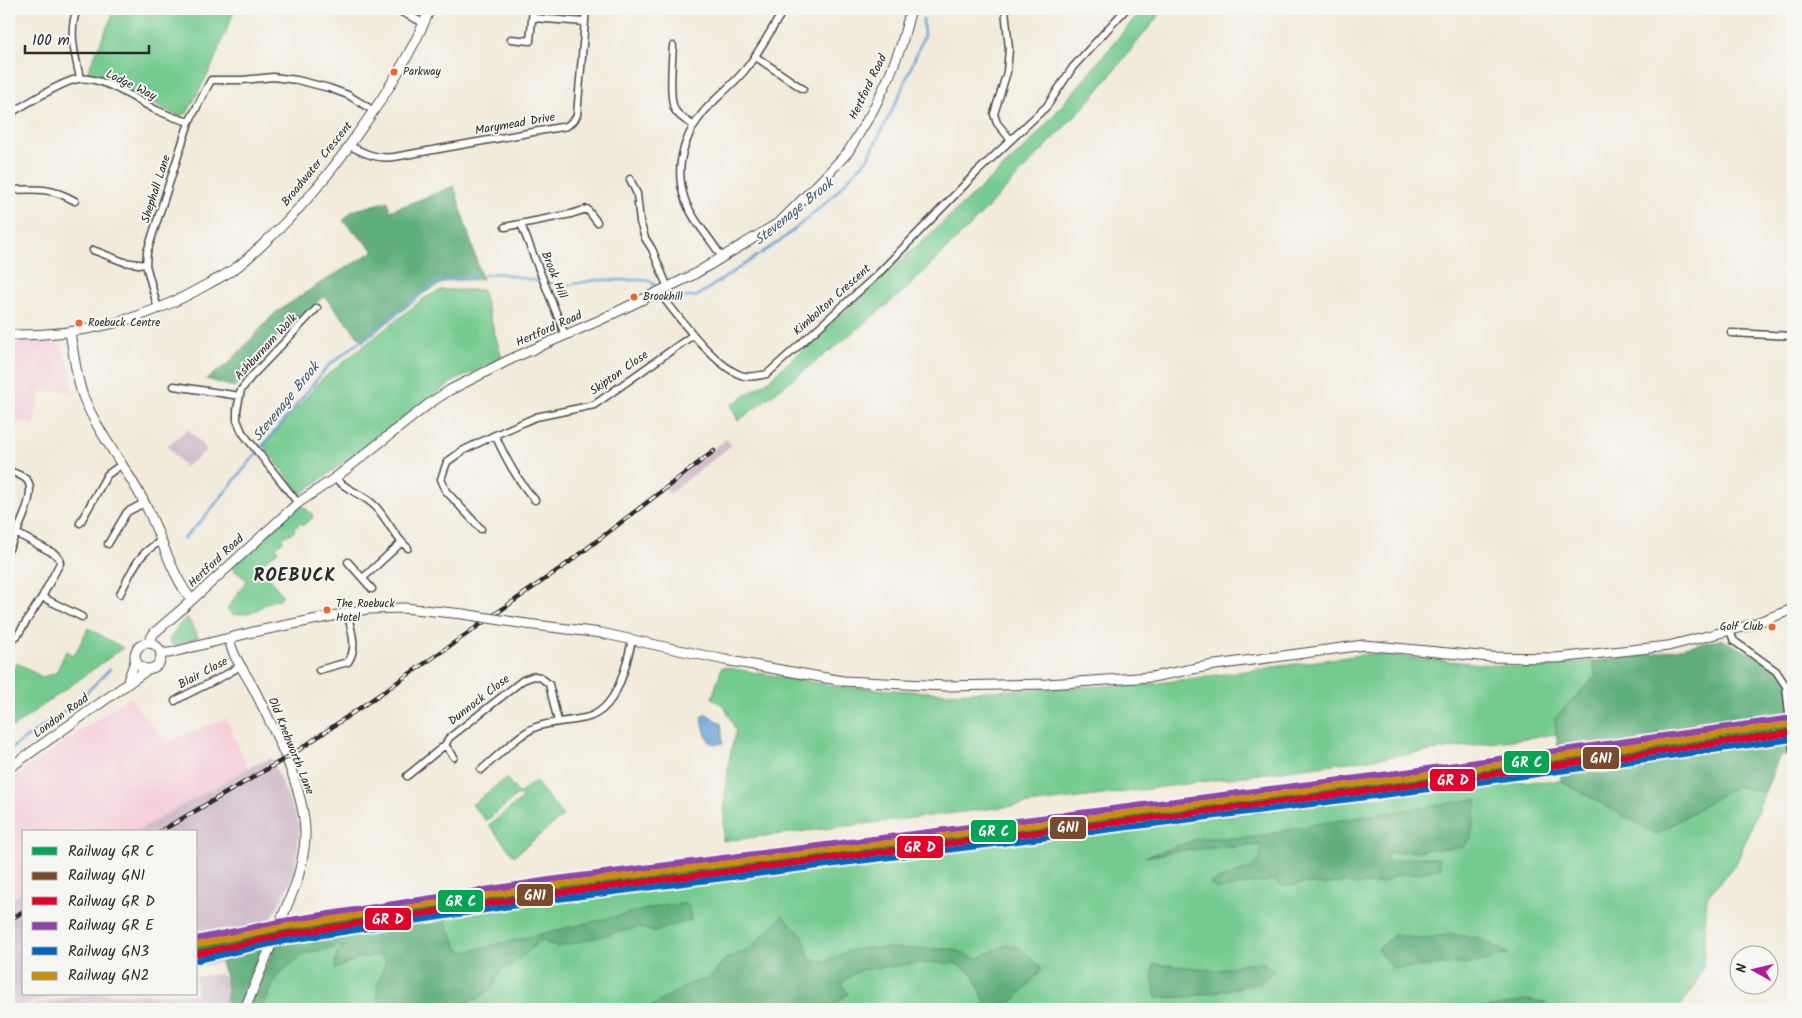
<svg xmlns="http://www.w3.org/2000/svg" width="1802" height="1018" font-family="Kalam,sans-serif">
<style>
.built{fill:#f5cfda}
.industrial{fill:#d1bdcb}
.green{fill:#75cb8f;stroke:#507b5d}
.forest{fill:#60af7a;stroke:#466d52}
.water{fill:#63a1d4;stroke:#476680}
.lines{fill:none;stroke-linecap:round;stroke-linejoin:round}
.stream{stroke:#63a1d4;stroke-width:2.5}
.street-casing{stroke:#494845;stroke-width:9}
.secondary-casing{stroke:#494845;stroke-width:11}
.street{stroke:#fff;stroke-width:6}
.secondary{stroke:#fff;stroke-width:9}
.rail-casing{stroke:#2b2b2b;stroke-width:4.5}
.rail{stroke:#f6f6f2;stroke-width:2.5;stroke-dasharray:8;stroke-linecap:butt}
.secondary-bridge-casing{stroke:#494845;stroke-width:11;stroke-linecap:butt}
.secondary-bridge{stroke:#fff;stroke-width:9}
.rail-1-casing{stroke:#f6f6f2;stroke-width:10}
.rail-2-casing{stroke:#f6f6f2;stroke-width:10}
.rail-3-casing{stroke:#f6f6f2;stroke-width:10}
.rail-4-casing{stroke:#f6f6f2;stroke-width:10}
.rail-5-casing{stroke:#f6f6f2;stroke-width:10}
.rail-6-casing{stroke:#f6f6f2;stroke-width:10}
.rail-1{stroke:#00a651;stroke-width:6}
.rail-2{stroke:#7a4b2a;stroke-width:6}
.rail-3{stroke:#e4002b;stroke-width:6}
.rail-4{stroke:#8e44ad;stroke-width:6}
.rail-5{stroke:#0065bd;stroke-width:6}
.rail-6{stroke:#ce8d09;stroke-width:6}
.bus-dot{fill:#f26522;stroke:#f6f6f2;stroke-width:2}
.labels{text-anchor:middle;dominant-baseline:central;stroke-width:4;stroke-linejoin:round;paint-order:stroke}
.bus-label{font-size:11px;fill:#2b2b2b;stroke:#f6f6f2;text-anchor:start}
.street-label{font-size:12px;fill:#2b2b2b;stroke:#f6f6f2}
.water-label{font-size:14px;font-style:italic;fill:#415a6f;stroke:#f6f6f2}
.district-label{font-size:18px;font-weight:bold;letter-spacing:1px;fill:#2b2b2b;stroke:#f6f6f2}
.line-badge{stroke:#f6f6f2;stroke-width:2}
.badge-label{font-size:14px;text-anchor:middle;font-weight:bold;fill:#fff}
</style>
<rect width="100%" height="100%" fill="#f6f6f2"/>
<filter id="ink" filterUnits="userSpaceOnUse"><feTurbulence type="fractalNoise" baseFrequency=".02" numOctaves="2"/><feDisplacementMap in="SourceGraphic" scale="10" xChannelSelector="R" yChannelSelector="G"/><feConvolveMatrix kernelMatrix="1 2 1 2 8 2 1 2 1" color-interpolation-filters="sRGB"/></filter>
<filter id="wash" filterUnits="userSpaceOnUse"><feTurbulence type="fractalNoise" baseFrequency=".0096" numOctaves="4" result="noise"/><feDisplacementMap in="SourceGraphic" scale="20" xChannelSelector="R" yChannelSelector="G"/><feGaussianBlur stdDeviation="1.12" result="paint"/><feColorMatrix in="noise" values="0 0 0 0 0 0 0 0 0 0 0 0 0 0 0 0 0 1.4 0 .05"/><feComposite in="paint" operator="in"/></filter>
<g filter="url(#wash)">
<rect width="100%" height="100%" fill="#f2ebdb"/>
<path class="built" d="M9 340 38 341 62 345 71 373 74 392 41 391 34 424 9 421Z
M129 697 166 742 226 718 248 768 135 832H24V892L9 899V781Z"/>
<path class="industrial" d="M188 429 207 450 185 467 167 446Z
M726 439 732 445 669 494 664 487Z
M271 758 300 826 294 876 256 947 221 963 196 967V832H135L248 768Z
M24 892V994H61L33 1002 22 1009H9V899Z
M218 974 226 977 227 1009H28L34 1004 90 994H196V977Z"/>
<path class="green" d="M115 9H235L211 68 187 113 181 116 176 115 88 71Z
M1142 9H1164L1092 98 975 221 905 290 836 346 738 421 731 405 768 381 1028 145 1076 89Z
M441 290H482L502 358 452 382 301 494 264 446 321 380 423 299Z
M299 503 312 514 313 518 303 525 301 523 294 528 295 531 282 538 284 540 276 547 278 551 256 568 263 577 267 575 283 596 280 599C268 600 264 607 254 611 248 614 240 614 234 615L227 609 247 580 231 568Z
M187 617 198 637 177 645H172L169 640 179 625Z
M88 628 123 648 13 727 9 722V676L17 663 42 677 56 673 66 651 74 656Z
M1368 654 1526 668 1593 661 1596 676 1555 718 1556 734 1111 794 723 841C725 804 725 767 736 731L725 707 712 698 722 667 841 687 945 693 1152 684Z
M506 778 519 794 535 781 563 816 514 856 489 825 522 799 519 794 486 821 472 805Z
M1561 781 1657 833 1736 786 1765 792 1737 862 1707 897 1703 967 1693 989 1678 1009H262L277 976 296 955 333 935 664 884 1505 782Z"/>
<path class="forest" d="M454 186 482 279 446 281 424 293 363 342 324 296 266 347 234 387 206 379 229 363 275 313 317 285 374 251 343 221 352 211 388 201 390 211Z
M1721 639 1768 662 1793 680V756L1780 755 1765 792 1736 786 1657 834 1561 781 1555 718 1596 676 1593 661 1644 656Z
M1477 799 1471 838 1464 847 1386 853 1387 861 1425 857 1438 858 1441 868 1421 873 1398 875 1382 883 1356 885 1344 882 1323 885 1306 883 1283 887 1273 880 1217 889 1210 883 1253 867 1260 859 1261 845 1183 850 1145 857 1200 838H1251L1316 824Z
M688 904 691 920 653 932 639 927 558 947 539 940 528 952 500 972 493 987 478 999 462 1003 459 1009H379L377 987 386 960 379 955 359 958 335 969 336 954 344 946 305 953 275 977 263 1009H248L276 942 442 913 458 949 465 952 664 905Z
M783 916 803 936 810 960 827 961 848 951 866 948 953 949 977 959 1007 944 1022 949 1042 969 1014 1001 987 1007 973 974 955 963H917L860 970 841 983 848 994 834 1005 784 1009H649L657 1003 689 984 710 978 725 959 749 950 770 928Z
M1452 934 1478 938 1509 954 1476 963 1393 968 1377 950 1394 935 1420 939Z
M268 940 241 1009H227L226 977 221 963 256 948Z
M1245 963H1263L1274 971 1261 983 1189 997 1156 998 1152 977 1154 964 1221 970Z
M1526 1000 1547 1003 1535 1009H1483Z"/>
<path class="water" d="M705 713 721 723 723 743C705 750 705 729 701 717Z"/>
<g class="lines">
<path class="stream" d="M485 275 498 273 563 286 596 280H648L656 286
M673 296 680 298 697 296 784 238 830 199 868 158 900 94 924 36 923 19
M183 539 203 519 328 366 438 281 476 276
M9 750 77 702 110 669"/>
</g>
</g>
<g filter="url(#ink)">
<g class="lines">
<defs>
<path id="street" d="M77 9C68 32 75 55 80 78
M395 9 424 23
M1005 9 1009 49 1007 72 994 114 997 123 1011 140
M533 18 585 22
M511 39 530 41 533 9
M673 46C672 59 669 101 675 110 679 117 687 121 693 125
M756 57 803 89
M9 114C25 105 62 81 78 79 101 75 136 100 156 110 167 115 178 119 189 122
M350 146C366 154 376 159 394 157L567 126 575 119 577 115 586 9
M630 179 637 194 640 222 645 238 652 249 668 288
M9 190C36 189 51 187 75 201
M521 224 565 335
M505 227 571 214 587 209 597 222
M93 250 124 262 146 265
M722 258C711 238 693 222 685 200 672 163 687 126 715 100 725 90 736 81 745 70 760 51 771 30 784 9
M659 292C677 315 716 369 744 376 751 378 760 375 767 374L877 275 977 172 1047 106 1073 67 1126 9
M158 309 146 265 147 252 189 122 211 80H243L273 77 297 80 329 88 348 95 374 111
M1731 333 1793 336
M174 386 240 396
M495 435C506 459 517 480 535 500
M9 471C15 473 22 475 27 480 38 493 15 535 9 549
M335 478C347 491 364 494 376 507 388 520 394 537 408 548
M298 503 242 432 237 420V410L241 390 251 377 317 308
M80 523 107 475 122 464
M481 529 446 491 441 479 447 462 462 451 495 435 536 417 594 405 693 335
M108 544 127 512 144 503
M348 562 372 589
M363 578 401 543
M120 594C132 571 138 552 162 541
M42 597 82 617
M1730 631 1734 641 1776 671 1786 686 1793 750
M9 640 17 636 42 597 60 563 59 558 55 554 16 533
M319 670 348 662C359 645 350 631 348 613
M175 701C196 688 221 680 241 665
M445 745 454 757
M481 770C497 757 517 735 536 727 552 721 568 722 585 718 617 711 626 667 632 640
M407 776 445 745 449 738 523 680 534 676 540 677 549 684 558 722"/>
<path id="secondary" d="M70 333C74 354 76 377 83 396 100 438 130 471 149 512 161 537 174 580 192 600
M9 335C82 336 144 321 208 284 217 279 228 274 237 267 245 261 252 254 260 247 296 214 328 177 356 136 385 96 411 55 430 9
M526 624 601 633 725 660 843 681 946 686 1047 684 1152 677 1208 666 1364 645 1490 657 1557 658 1668 646 1751 625 1793 609
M229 638C232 656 245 672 254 689 274 729 306 791 305 836 305 851 301 866 297 881L245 1009
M149 642 154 633 182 609 298 503 335 478 430 403 450 390 511 359 600 320 693 275 780 222 821 181 848 152 872 112 888 79 901 46 911 9
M135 656a13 13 0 1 1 26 0a13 13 0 1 1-26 0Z
M161 653H169L253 632 367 609 404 608 463 614
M127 684 135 661
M9 768 147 670"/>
</defs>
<use href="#street" class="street-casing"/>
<use href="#secondary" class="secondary-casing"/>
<use href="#street" class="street"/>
<use href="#secondary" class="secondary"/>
<defs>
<path id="rail" d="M159 832 293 754 431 659 568 563 714 451
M9 920 24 911"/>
</defs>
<use href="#rail" class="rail-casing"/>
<use href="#rail" class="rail"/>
<defs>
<path id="secondary-bridge" d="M463 614 526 624"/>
</defs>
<use href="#secondary-bridge" class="secondary-bridge-casing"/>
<use href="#secondary-bridge" class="secondary-bridge"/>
<defs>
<path id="rail-1" d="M196 947 285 928 550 887 1406 779 1793 725"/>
<path id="rail-2" d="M196 953 283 934 549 893 1405 785 1793 731"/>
<path id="rail-3" d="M198 954 286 935 551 894 1407 786 1793 733"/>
<path id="rail-4" d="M196 939 284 921 549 880 1405 772 1792 718"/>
<path id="rail-5" d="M198 960 284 941 550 900 1406 792 1793 739"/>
<path id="rail-6" d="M196 945 282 927 548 886 1404 778 1792 724"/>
</defs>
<use href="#rail-1" class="rail-1-casing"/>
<use href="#rail-2" class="rail-2-casing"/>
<use href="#rail-3" class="rail-3-casing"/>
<use href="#rail-4" class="rail-4-casing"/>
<use href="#rail-5" class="rail-5-casing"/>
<use href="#rail-6" class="rail-6-casing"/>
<use href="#rail-1" class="rail-1"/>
<use href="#rail-2" class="rail-2"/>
<use href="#rail-3" class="rail-3"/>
<use href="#rail-4" class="rail-4"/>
<use href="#rail-5" class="rail-5"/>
<use href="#rail-6" class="rail-6"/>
</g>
</g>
<g class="bus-dot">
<circle cx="394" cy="72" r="4.5"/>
<circle cx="634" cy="297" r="4.5"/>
<circle cx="79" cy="323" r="4.5"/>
<circle cx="327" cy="610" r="4.5"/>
<circle cx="1772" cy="627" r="4.5"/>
</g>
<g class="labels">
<g class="bus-label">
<text x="403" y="72">Parkway</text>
<text x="643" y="297">Brookhill</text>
<text x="88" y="323">Roebuck Centre</text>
<text x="336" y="604">The Roebuck<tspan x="336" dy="14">Hotel</tspan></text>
<text x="1763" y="627" text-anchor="end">Golf Club</text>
</g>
<g class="street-label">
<text transform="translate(131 85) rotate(26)">Lodge Way</text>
<text transform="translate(868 87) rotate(-64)">Hertford Road</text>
<text transform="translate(515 124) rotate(-10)">Marymead Drive</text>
<text transform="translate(317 164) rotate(-51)">Broadwater Crescent</text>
<text transform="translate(156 189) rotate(-72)">Shephall Lane</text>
<text transform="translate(554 275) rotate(68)">Brook Hill</text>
<text transform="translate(832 300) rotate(-42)">Kimbolton Crescent</text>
<text transform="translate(549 329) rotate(-24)">Hertford Road</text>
<text transform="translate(266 347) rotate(-47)">Ashburnam Walk</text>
<text transform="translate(619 373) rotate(-35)">Skipton Close</text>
<text transform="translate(216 561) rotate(-43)">Hertford Road</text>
<text transform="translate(203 673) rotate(-28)">Blair Close</text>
<text transform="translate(479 700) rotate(-38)">Dunnock Close</text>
<text transform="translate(61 716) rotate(-36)">London Road</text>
<text transform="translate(291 746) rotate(68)">Old Knebworth Lane</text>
</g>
<g class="water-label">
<text transform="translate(794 212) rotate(-39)">Stevenage Brook</text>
<text transform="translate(286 402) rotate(-51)">Stevenage Brook</text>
</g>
<g class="district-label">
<text x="295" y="576">ROEBUCK</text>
</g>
</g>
<g class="line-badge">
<rect x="1582" y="746" width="38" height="24" rx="5" fill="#7a4b2a"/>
<rect x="1503" y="750" width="47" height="24" rx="5" fill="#00a651"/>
<rect x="1429" y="768" width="47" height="24" rx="5" fill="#e4002b"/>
<rect x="1049" y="816" width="38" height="24" rx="5" fill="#7a4b2a"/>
<rect x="970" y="819" width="47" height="24" rx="5" fill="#00a651"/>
<rect x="896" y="835" width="48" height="24" rx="5" fill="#e4002b"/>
<rect x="516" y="883" width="38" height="24" rx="5" fill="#7a4b2a"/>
<rect x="437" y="889" width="47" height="24" rx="5" fill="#00a651"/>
<rect x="364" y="907" width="48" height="24" rx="5" fill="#e4002b"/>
</g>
<g class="badge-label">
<text x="1601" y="763">GN1</text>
<text x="1527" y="767">GR C</text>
<text x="1453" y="785">GR D</text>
<text x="1068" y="832">GN1</text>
<text x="994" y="836">GR C</text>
<text x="920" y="852">GR D</text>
<text x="535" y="900">GN1</text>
<text x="461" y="906">GR C</text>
<text x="388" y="924">GR D</text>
</g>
<rect width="1802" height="1018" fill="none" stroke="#f6f6f2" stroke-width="30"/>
<rect x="22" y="830" width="175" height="165" fill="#f6f6f2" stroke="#a5a5a2"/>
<rect x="32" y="847" width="25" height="8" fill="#00a651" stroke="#a5a5a2"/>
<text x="68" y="856" font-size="15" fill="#2b2b2b">Railway GR C</text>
<rect x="32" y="872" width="25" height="8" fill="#7a4b2a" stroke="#a5a5a2"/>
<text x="68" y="880" font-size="15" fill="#2b2b2b">Railway GN1</text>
<rect x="32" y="897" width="25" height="8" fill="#e4002b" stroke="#a5a5a2"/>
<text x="68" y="906" font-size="15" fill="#2b2b2b">Railway GR D</text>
<rect x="32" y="922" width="25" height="8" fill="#8e44ad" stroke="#a5a5a2"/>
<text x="68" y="930" font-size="15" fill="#2b2b2b">Railway GR E</text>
<rect x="32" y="947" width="25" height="8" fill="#0065bd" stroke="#a5a5a2"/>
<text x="68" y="956" font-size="15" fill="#2b2b2b">Railway GN3</text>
<rect x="32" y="972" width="25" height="8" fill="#ce8d09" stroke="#a5a5a2"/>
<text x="68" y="980" font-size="15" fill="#2b2b2b">Railway GN2</text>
<g transform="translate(1754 970) rotate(278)"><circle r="24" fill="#f6f6f2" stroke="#a5a5a2"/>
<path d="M0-4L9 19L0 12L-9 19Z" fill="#b5179e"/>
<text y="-8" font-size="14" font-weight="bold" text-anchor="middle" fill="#2b2b2b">N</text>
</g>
<path d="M25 45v8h124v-8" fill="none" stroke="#2b2b2b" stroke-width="2.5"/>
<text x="32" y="45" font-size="15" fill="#2b2b2b" stroke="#f6f6f2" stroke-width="4" paint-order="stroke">100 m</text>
</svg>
